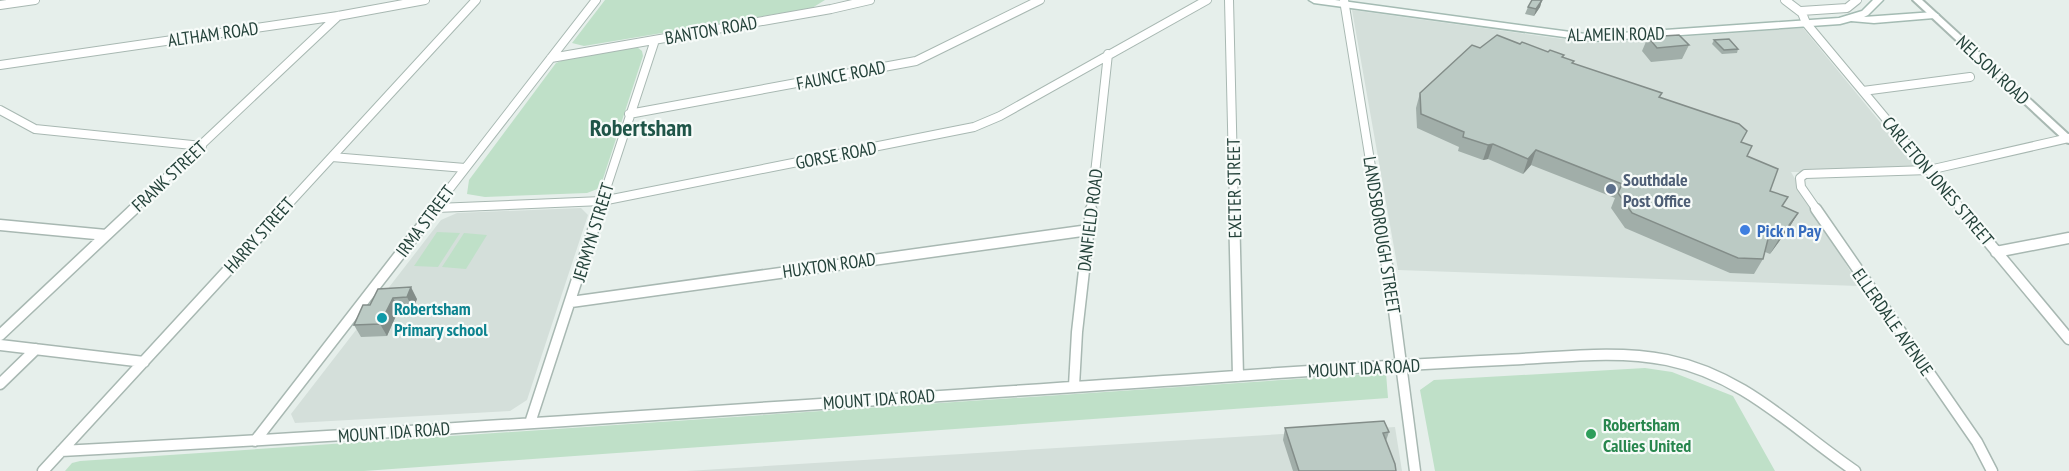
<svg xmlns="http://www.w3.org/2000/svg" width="2069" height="471" font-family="'PT Sans Narrow',sans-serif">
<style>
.built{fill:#d4dfda}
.green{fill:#bfe0c8}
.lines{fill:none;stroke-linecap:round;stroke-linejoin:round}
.minor-far1-casing{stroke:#a8b8b2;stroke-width:10}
.minor-casing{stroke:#a8b8b2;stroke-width:13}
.tertiary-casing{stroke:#a8b8b2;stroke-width:4}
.secondary-casing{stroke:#a4bbb3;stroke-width:3}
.minor-far1{stroke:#fff;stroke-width:8}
.minor{stroke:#fff;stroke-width:10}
.tertiary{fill:#fff;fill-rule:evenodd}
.secondary{fill:#fff;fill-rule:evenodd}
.wall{fill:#a1aea9}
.shaded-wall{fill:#838d89}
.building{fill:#bbcac4;stroke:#838d89;stroke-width:1.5}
.service-dot{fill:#5c6f8a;stroke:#f7fbf9;stroke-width:2}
.shop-dot{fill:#3f7fe0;stroke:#f7fbf9;stroke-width:2}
.culture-dot{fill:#0f9aa8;stroke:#f7fbf9;stroke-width:2}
.leisure-dot{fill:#2e9e5b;stroke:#f7fbf9;stroke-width:2}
.labels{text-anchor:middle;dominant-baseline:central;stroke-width:4.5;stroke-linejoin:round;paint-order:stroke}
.street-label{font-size:18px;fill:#24423a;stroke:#f7fbf9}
.service-label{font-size:18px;font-weight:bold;fill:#4e5e75;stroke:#f7fbf9;text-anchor:start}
.shop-label{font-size:18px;font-weight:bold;fill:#366cbe;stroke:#f7fbf9;text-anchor:start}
.culture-label{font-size:18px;font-weight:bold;fill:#0d838f;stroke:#f7fbf9;text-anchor:start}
.leisure-label{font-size:18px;font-weight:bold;fill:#27864d;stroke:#f7fbf9;text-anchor:start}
.district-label{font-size:24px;font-weight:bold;fill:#1f5548;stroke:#f7fbf9}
</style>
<rect width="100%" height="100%" fill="#e6efeb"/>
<path class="built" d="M1352 10 1592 43 1803 28 1921 172H1791L1859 286 1398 270Z
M581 208 588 215 527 400 510 411 295 423 291 414 441 220 457 213Z
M1395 427 1402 471H687Z"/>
<path class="green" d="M605 0H825L812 8 584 46 572 43Z
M637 47 642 51 643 56 600 188 587 193 485 197 467 194 469 180 556 63 566 59Z
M437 232 460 233 438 267 414 266Z
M464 233 487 235 466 269 442 267Z
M1645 368 1672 372 1733 396 1775 471H1435L1420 390 1434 380Z
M1386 373 1388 398 364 471H65L72 463 80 461Z"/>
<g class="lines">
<defs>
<path id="minor-far1" d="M1229 0 1234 210
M1344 0 1378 210
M1785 0 1802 13 1806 23 1962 210
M0 5 35 0
M1801 11 1847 8 1857 0
M551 58 831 9 870 0
M0 65 338 16 425 0
M1863 91 1970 77
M0 110 35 129 202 146
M629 114 916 61 1040 0
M332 157 465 168
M436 208 602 201 974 127 1000 116 1207 0
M132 210 338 16
M283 210 476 0
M433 210 596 0
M599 210 655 40
M1091 210 1108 54
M1817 210 1801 187 1800 178 1805 174 1929 170 2069 138"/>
<path id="minor" d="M1234 209 1238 376
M1378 209 1393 303 1415 471
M1816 209 1977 442 1992 471
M1961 209 2069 339
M0 225 106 235
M1996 252 2069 238
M571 302 1089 230
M0 335 134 209
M0 345 144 362
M0 384 36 349
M1074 386 1077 332 1091 209
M530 423 600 209
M255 441 435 209
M61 451C434 432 807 404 1180 380 1288 372 1395 365 1502 360 1556 358 1613 349 1667 360 1745 376 1792 428 1855 471
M43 471 284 209"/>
<path id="tertiary" d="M1913 0H1922L2069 135V143L2066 142Z"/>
<path id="secondary" d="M1309 0H1335L1593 35 1839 18 1862 11 1873 0H1883L1868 15 1864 17 1934 12 1939 15 1934 18 1874 23 1851 21 1840 24 1593 41 1314 3Z"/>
</defs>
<use href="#minor-far1" class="minor-far1-casing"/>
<use href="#minor" class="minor-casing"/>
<use href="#tertiary" class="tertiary-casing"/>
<use href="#secondary" class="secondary-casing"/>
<use href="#minor-far1" class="minor-far1"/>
<use href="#minor" class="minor"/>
<use href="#tertiary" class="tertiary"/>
<use href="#secondary" class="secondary"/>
</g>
<path class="wall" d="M1542 0 1540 7 1534 16 1525 14 1528 7Z
M1648 37 1689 45 1682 59 1651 62 1642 51Z
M1714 40 1738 49 1737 53 1722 54 1712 44Z
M1520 44 1563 57 1573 64 1662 93 1660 97 1742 142 1747 156 1770 191 1783 206 1798 213 1789 228 1770 254 1765 252 1763 259 1754 274 1730 273 1625 228 1611 208 1615 198 1531 165 1523 174 1488 159 1483 160 1458 151 1459 147 1417 128 1416 108 1420 93 1480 48Z
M378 289 417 299 413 309H399L387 336 361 337 354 325 370 305Z
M1285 428 1389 432 1386 441 1396 471H1293L1283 440Z"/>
<path class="shaded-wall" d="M1542 0 1540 7 1534 16 1536 9Z
M1493 144 1488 159 1483 160 1488 145Z
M1536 150 1531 165 1523 174 1528 159Z
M1798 213 1789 228 1770 254 1779 239Z
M411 287 417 299 413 309 407 297Z
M393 298 399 309 387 336 380 324Z"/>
<path class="building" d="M1532 0H1542L1536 9 1528 7Z
M1497 35 1520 44 1522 42 1548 52 1550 50 1564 55 1562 57 1574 61 1572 63 1662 93 1659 97 1739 124 1747 131 1741 142 1752 146 1747 156 1778 169 1770 191 1788 197 1782 206 1798 213 1779 239 1769 235 1763 259 1738 258 1632 213 1618 193 1622 184 1536 150 1528 159 1493 144 1488 145 1463 137 1464 132 1421 114 1420 93 1472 45 1480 48Z
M1679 35 1689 45 1657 48 1648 37Z
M1729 39 1738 49 1724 50 1714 40Z
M411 287 407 297 393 298 380 324 354 325 363 305H370L378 289Z
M1384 421 1389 432 1383 433 1395 464 1396 471H1299L1285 428Z"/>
<circle class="service-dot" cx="1611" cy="189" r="6"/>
<circle class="shop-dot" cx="1745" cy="230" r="6"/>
<circle class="culture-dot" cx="382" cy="318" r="6"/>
<circle class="leisure-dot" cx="1591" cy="434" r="6"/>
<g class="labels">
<g class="street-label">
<text transform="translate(711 30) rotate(-10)">BANTON ROAD</text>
<text transform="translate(213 34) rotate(-8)">ALTHAM ROAD</text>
<text transform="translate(1616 34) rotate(-1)">ALAMEIN ROAD</text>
<text transform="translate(1993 70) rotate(43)">NELSON ROAD</text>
<text transform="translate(841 75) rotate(-11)">FAUNCE ROAD</text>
<text transform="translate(836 155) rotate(-11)">GORSE ROAD</text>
<text transform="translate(169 176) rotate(-43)">FRANK STREET</text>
<text transform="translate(1938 181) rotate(50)">CARLETON JONES STREET</text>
<text transform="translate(1234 188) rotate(-91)">EXETER STREET</text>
<text transform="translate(1090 220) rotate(-83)">DANFIELD ROAD</text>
<text transform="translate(425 221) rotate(-53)">IRMA STREET</text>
<text transform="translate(593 232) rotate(-73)">JERMYN STREET</text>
<text transform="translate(259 235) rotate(-48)">HARRY STREET</text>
<text transform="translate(1382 235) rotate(81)">LANDSBOROUGH STREET</text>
<text transform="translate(829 265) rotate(-8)">HUXTON ROAD</text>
<text transform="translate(1893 322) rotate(55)">ELLERDALE AVENUE</text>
<text transform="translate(1364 368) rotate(-3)">MOUNT IDA ROAD</text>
<text transform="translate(879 399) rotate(-4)">MOUNT IDA ROAD</text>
<text transform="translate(394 432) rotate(-4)">MOUNT IDA ROAD</text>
</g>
<g class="service-label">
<text x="1623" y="179">Southdale<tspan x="1623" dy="21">Post Office</tspan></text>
</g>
<g class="shop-label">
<text x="1757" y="230">Pick n Pay</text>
</g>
<g class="culture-label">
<text x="394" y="308">Robertsham<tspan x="394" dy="21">Primary school</tspan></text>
</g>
<g class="leisure-label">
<text x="1603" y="424">Robertsham<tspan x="1603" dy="21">Callies United</tspan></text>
</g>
<g class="district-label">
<text x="641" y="127">Robertsham</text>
</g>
</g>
</svg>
